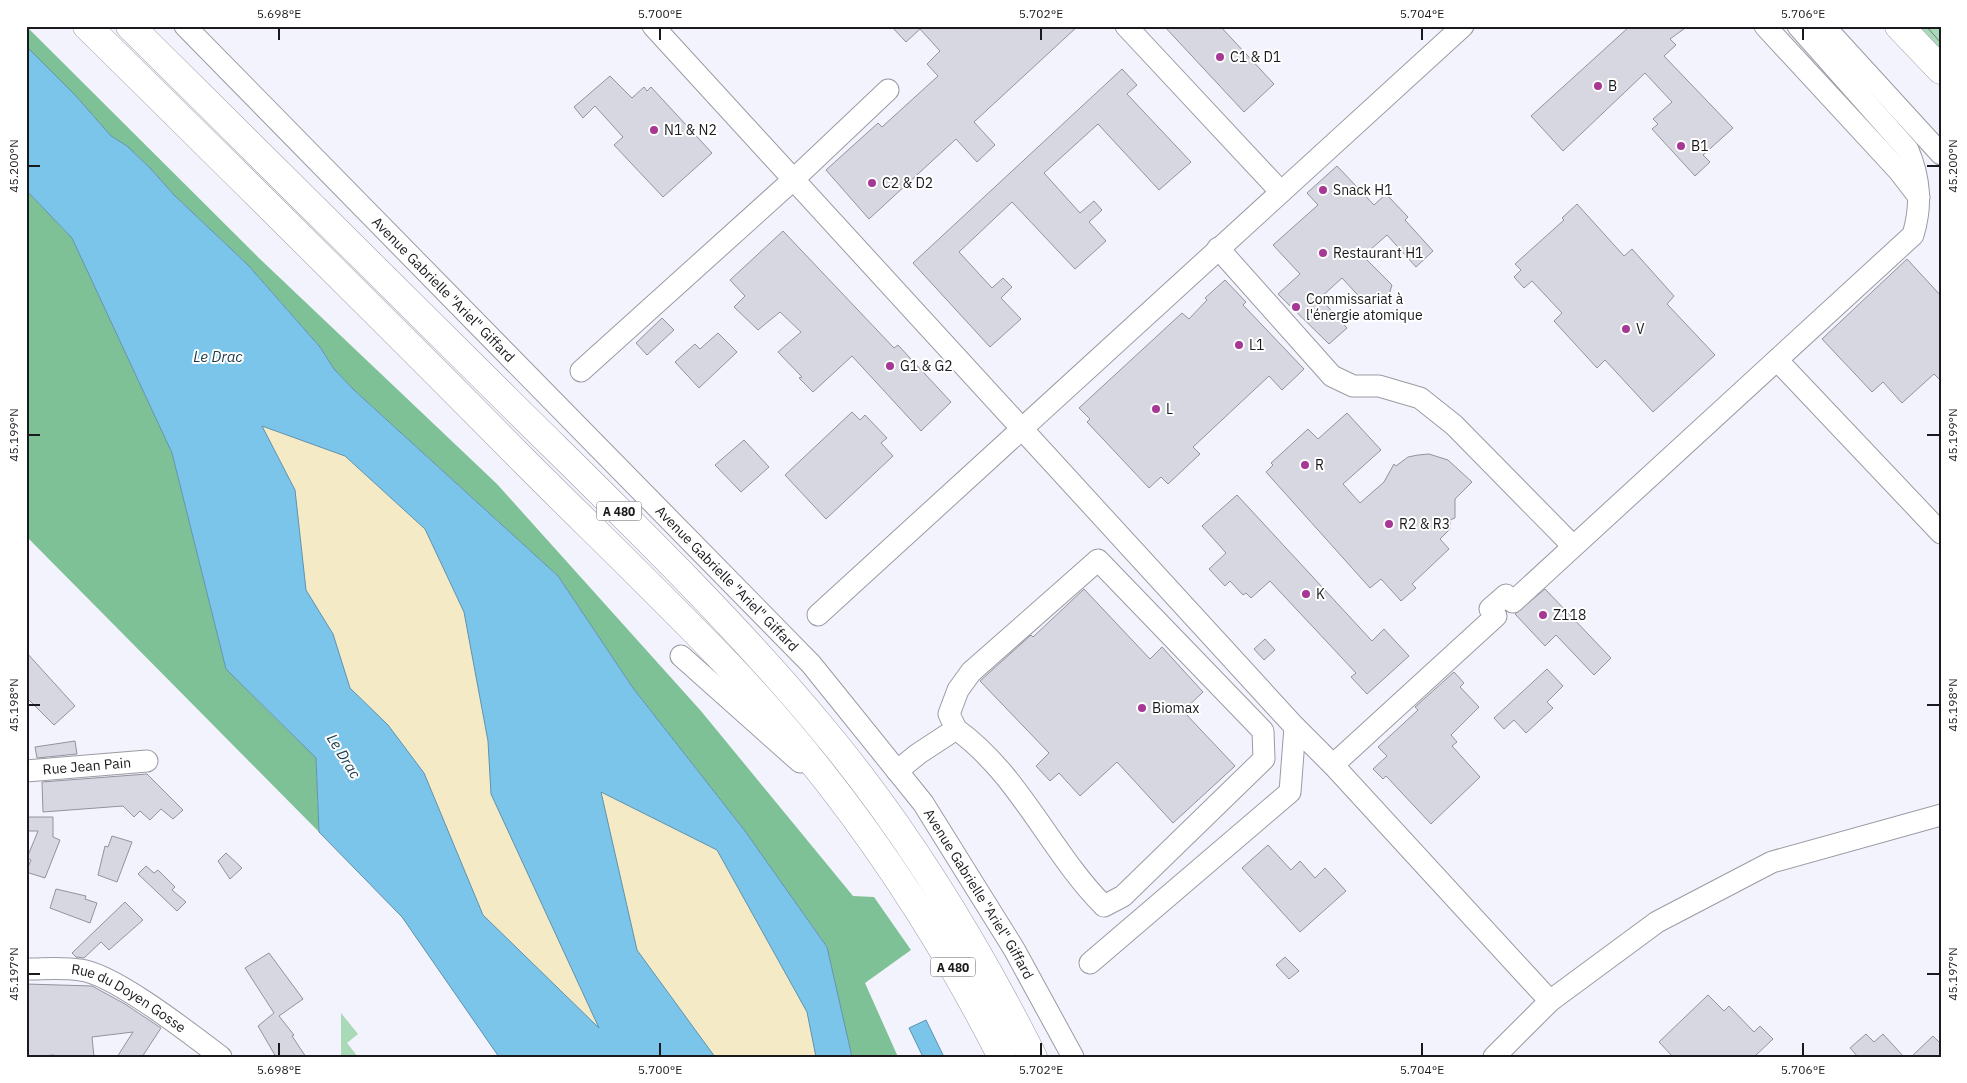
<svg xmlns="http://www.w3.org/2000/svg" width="1967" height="1083" font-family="'IBM Plex Sans',sans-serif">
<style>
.green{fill:#a8dab8}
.forest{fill:#7fc197}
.sand{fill:#f4eac5}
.water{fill:#7cc5ea;stroke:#5f92ad;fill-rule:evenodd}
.building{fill:#d7d7e1;stroke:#93939c}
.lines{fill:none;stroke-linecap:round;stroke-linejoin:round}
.minor-casing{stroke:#9b9ba4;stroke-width:23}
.major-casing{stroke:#9b9ba4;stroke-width:29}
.highway-casing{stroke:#9b9ba4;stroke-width:29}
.minor{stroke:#fff;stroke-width:21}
.major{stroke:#fff;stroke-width:28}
.highway{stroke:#fff;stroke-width:28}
.tram{stroke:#797980;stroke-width:1}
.ticks{fill:none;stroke:#1a1a1e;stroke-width:2}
.poi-dot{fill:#a63795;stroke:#fff;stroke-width:2}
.labels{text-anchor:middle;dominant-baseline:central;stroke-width:4;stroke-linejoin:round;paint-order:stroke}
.shield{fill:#fff;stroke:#5f5f62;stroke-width:1}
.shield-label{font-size:12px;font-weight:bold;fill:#1a1a1e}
.poi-label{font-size:14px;fill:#1a1a1e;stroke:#fff;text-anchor:start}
.street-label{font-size:14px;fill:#1a1a1e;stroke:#fff}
.water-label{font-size:15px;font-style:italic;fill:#183a4a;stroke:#fff}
.neatline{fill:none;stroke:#1a1a1e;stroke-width:2}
.ticks-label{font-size:12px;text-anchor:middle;fill:#1a1a1e}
</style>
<rect width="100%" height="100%" fill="#f3f3fd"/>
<path class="green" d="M1916 26H1941V53Z
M341 1013 358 1034 347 1043 358 1057H341Z"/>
<path class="forest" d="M26 26 260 259 497 484 701 711 853 896 874 897 911 950 865 983 898 1057H852L827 947 745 831 633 688 558 576 354 390 334 369 320 347 248 265 174 195 151 169 127 146 111 136 75 95 26 46Z
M26 190 72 238 172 453 226 669 316 758 319 832 26 536Z"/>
<path class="sand" d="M26 46 75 95 111 136 127 146 151 169 174 195 248 265 320 347 334 369 354 390 558 576 633 688 745 831 827 947 852 1057H499L402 917 319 832 316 758 226 669 172 453 72 238 26 190Z"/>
<path class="water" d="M26 46 75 95 111 136 127 146 151 169 174 195 248 265 320 347 334 369 354 390 558 576 633 688 745 831 827 947 852 1057H816L807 1012 717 850 601 792 637 950 715 1057H499L402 917 319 832 316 758 226 669 172 453 72 238 26 190ZM262 426 345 456 425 529 464 612 488 741 491 794 599 1028 483 915 424 773 388 725 350 688 333 634 306 590 295 490Z
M926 1020 944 1057H923L909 1028Z"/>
<path class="building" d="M891 26H1078L974 122 995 145 977 162 956 139 869 219 826 170 878 123 882 127 938 76 927 64 940 51 920 29 906 42Z
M1164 26H1220L1274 84 1244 112Z
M1630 26H1688L1670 39 1676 45 1664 56 1733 128 1703 155 1710 162 1695 176 1652 129 1658 124 1653 119 1672 102 1645 73 1563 151 1531 116Z
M1122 69 1137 85 1127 94 1191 162 1159 190 1098 124 1044 173 1080 213 1094 201 1102 210 1089 222 1106 241 1075 269 1012 202 959 252 992 288 1003 278 1012 287 1001 298 1021 319 990 347 913 263Z
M610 76 632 98 644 87 647 91 651 87 712 153 663 197 614 145 623 137 595 106 583 118 574 107Z
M1337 166 1374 205 1386 194 1408 217 1405 220 1433 251 1416 267 1387 235 1363 256 1392 285 1387 301 1368 306 1342 278 1320 298 1347 328 1329 344 1278 294 1300 274 1273 245 1318 205 1307 193Z
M1577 204 1624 256 1632 249 1674 296 1667 304 1715 355 1653 412 1605 360 1597 368 1554 321 1562 313 1532 281 1524 288 1514 277 1521 270 1515 264 1564 220 1562 218Z
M783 231 894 348 898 345 951 402 921 431 852 356 813 392 799 378 802 377 778 352 801 332 780 312 758 330 734 307 745 296 730 280Z
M1907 259 1941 296V381L1934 374 1902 403 1883 382 1872 392 1822 339Z
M1225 280 1246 302 1243 305 1304 369 1282 390 1269 376 1193 447 1200 454 1168 484 1161 477 1149 488 1087 422 1090 419 1079 408 1182 313 1189 319 1207 300 1205 298Z
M662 318 674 330 647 355 636 343Z
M718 333 737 352 699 388 675 362 695 344 700 349Z
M852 412 860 420 865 415 887 438 881 443 893 456 826 519 785 475Z
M1347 413 1381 450 1343 484 1360 503 1384 482 1394 464 1396 466 1408 457 1418 455 1429 454 1448 460 1472 482 1455 499V518L1450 520V529L1440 539 1449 549 1412 584 1416 588 1401 601 1381 579 1370 588 1266 472 1273 465 1271 463 1308 429 1318 439Z
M744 440 769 467 741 492 715 465Z
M1237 495 1372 641 1384 629 1409 656 1367 694 1351 677 1356 673 1270 581 1251 598 1246 593 1243 595 1230 581 1225 586 1209 569 1226 553 1202 526Z
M1084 589 1150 659 1162 647 1203 692 1183 711 1235 766 1173 823 1117 762 1080 796 1059 773 1050 781 1036 766 1049 753 980 681 1031 635 1033 637Z
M1545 589 1611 658 1594 675 1556 635 1545 646 1515 614Z
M1265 639 1275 650 1264 660 1254 649Z
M26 652 75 706 54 725 26 697Z
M1547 669 1563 686 1547 702 1553 708 1526 733 1514 720 1504 729 1494 718Z
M1454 672 1464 683 1460 687 1479 707 1451 735 1457 742 1452 746 1480 777 1431 824 1386 776 1383 779 1373 769 1387 756 1378 747 1418 710 1415 707Z
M75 741 77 754 37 758 35 747Z
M147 774 183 810 173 819 161 809 150 820 140 811 134 817 123 806 43 812 42 782Z
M27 817H53V837L60 840 45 878 26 872 31 860 27 858 38 831H26Z
M112 836 132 842 117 882 98 875 105 846 108 847Z
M1268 845 1291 870 1300 861 1315 878 1325 868 1346 891 1300 932 1242 868Z
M226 853 242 868 230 879 218 861Z
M146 866 154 873 158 870 175 887 172 890 186 902 177 911 138 874Z
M56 889 86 896 85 899 97 903 90 923 50 908Z
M125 902 143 920 109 950 101 942 84 958 76 957 72 953Z
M269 953 303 999 279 1016 294 1035 292 1036 306 1057H276L258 1026 274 1013 245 968Z
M1285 957 1299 971 1289 979 1276 965Z
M26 984 92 986 125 1004 161 1028 142 1057H117L133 1032 92 1037 94 1057H54V1055L26 1057Z
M1708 995 1724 1011 1729 1006 1754 1032 1760 1026 1773 1039 1754 1057H1673L1659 1042Z
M1866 1034 1874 1042 1883 1034 1904 1057H1858L1850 1048Z
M1933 1036 1941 1044V1057H1911Z"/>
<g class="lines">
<defs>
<g id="minor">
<path id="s1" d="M185 26 811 664 923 803 1014 949 1073 1057"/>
<path d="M653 26 1295 727 1333 765 1550 1001"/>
<path d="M1126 26 1281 192"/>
<path d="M1765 26 1899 171 1919 197"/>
<path d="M1824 26 1941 154"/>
<path d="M1218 248 1332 376 1353 386H1379L1420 398 1454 425 1573 546"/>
<path d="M1777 360 1941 533"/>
<path d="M581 371 794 179 888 90"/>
<path d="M818 615 1463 26"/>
<path d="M681 656 800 762"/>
<path d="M1333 765 1496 616 1490 609 1506 595 1513 602 1913 235C1922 205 1920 179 1908 150L1798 26"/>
<path id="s2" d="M26 771 147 761"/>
<path d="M897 771 918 754 956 729C1020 775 1050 852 1104 906L1123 896 1264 759 1263 731 1098 560 971 672 958 690 949 714 956 729"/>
<path d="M1090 963 1290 792 1295 727"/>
<path id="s3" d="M26 969C44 969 63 967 80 970 113 973 192 1035 221 1057"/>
<path d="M1494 1057 1550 1001 1657 922 1772 862 1941 815"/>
</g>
<path id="major" d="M1899 26 1941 70"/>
<path id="highway" d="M87 26C234 171 381 316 526 463 593 530 662 596 728 665 838 781 930 915 1002 1057
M130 26C256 151 382 276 509 402 615 507 724 611 820 726 905 827 974 940 1033 1057"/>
</defs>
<use href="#minor" class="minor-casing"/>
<use href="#major" class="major-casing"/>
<use href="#highway" class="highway-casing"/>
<use href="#minor" class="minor"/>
<use href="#major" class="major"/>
<use href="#highway" class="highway"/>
<path class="tram" d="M1926 26 1941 43
M1936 26 1941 31"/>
</g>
<path class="ticks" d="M279 28V40M660 28V40M1041 28V40M1422 28V40M1803 28V40M28 166H40M1927 166H1940M28 435H40M1927 435H1940M28 705H40M1927 705H1940M28 974H40M1927 974H1940M279 1043V1056M660 1043V1056M1041 1043V1056M1422 1043V1056M1803 1043V1056"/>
<g class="poi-dot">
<circle cx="1220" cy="57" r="5"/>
<circle cx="1598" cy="86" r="5"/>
<circle cx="654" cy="130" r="5"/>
<circle cx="1681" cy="146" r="5"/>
<circle cx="872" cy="183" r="5"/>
<circle cx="1323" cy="190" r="5"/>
<circle cx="1323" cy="253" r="5"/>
<circle cx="1296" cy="307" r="5"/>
<circle cx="1626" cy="329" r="5"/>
<circle cx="1239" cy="345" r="5"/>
<circle cx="890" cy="366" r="5"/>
<circle cx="1156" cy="409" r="5"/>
<circle cx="1305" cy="465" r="5"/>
<circle cx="1389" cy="524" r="5"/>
<circle cx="1306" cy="594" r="5"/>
<circle cx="1543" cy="615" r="5"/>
<circle cx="1142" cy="708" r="5"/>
</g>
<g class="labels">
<g class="shield">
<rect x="596.5" y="501.5" width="45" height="19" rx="4"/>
<rect x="930.5" y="957.5" width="45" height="19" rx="4"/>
</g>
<g class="shield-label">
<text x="619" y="511">A 480</text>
<text x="953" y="967">A 480</text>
</g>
<g class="poi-label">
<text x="1230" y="57">C1 &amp; D1</text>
<text x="1608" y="86">B</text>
<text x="664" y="130">N1 &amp; N2</text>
<text x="1691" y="146">B1</text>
<text x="882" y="183">C2 &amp; D2</text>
<text x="1333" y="190">Snack H1</text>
<text x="1333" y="253">Restaurant H1</text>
<text x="1306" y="299">Commissariat à<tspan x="1306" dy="16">l'énergie atomique</tspan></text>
<text x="1636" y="329">V</text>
<text x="1249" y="345">L1</text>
<text x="900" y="366">G1 &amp; G2</text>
<text x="1166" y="409">L</text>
<text x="1315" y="465">R</text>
<text x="1399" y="524">R2 &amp; R3</text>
<text x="1316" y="594">K</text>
<text x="1553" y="615">Z118</text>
<text x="1152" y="708">Biomax</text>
</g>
<g class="street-label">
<text stroke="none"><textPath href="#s1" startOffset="369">Avenue Gabrielle "Ariel" Giffard</textPath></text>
<text stroke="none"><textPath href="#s1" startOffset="774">Avenue Gabrielle "Ariel" Giffard</textPath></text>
<text stroke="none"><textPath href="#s2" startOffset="61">Rue Jean Pain</textPath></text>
<text stroke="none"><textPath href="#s1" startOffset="1179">Avenue Gabrielle "Ariel" Giffard</textPath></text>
<text stroke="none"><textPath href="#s3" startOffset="110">Rue du Doyen Gosse</textPath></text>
</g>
<g class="water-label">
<text x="218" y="356">Le Drac</text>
<text transform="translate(344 756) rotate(58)">Le Drac</text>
</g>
</g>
<rect width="1967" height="1083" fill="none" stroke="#ffffff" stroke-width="55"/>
<rect x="28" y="28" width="1912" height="1028" class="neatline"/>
<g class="ticks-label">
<text x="279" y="18">5.698°E</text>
<text x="660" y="18">5.700°E</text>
<text x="1041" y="18">5.702°E</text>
<text x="1422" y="18">5.704°E</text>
<text x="1803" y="18">5.706°E</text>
<text transform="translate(14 166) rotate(-90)" y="4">45.200°N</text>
<text transform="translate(1953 166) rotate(-90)" y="4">45.200°N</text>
<text transform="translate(14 435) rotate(-90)" y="4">45.199°N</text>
<text transform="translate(1953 435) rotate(-90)" y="4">45.199°N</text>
<text transform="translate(14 705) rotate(-90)" y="4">45.198°N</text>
<text transform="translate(1953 705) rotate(-90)" y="4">45.198°N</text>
<text transform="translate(14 974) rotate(-90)" y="4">45.197°N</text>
<text transform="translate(1953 974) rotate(-90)" y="4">45.197°N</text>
<text x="279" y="1074">5.698°E</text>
<text x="660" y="1074">5.700°E</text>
<text x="1041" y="1074">5.702°E</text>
<text x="1422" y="1074">5.704°E</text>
<text x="1803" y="1074">5.706°E</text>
</g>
</svg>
